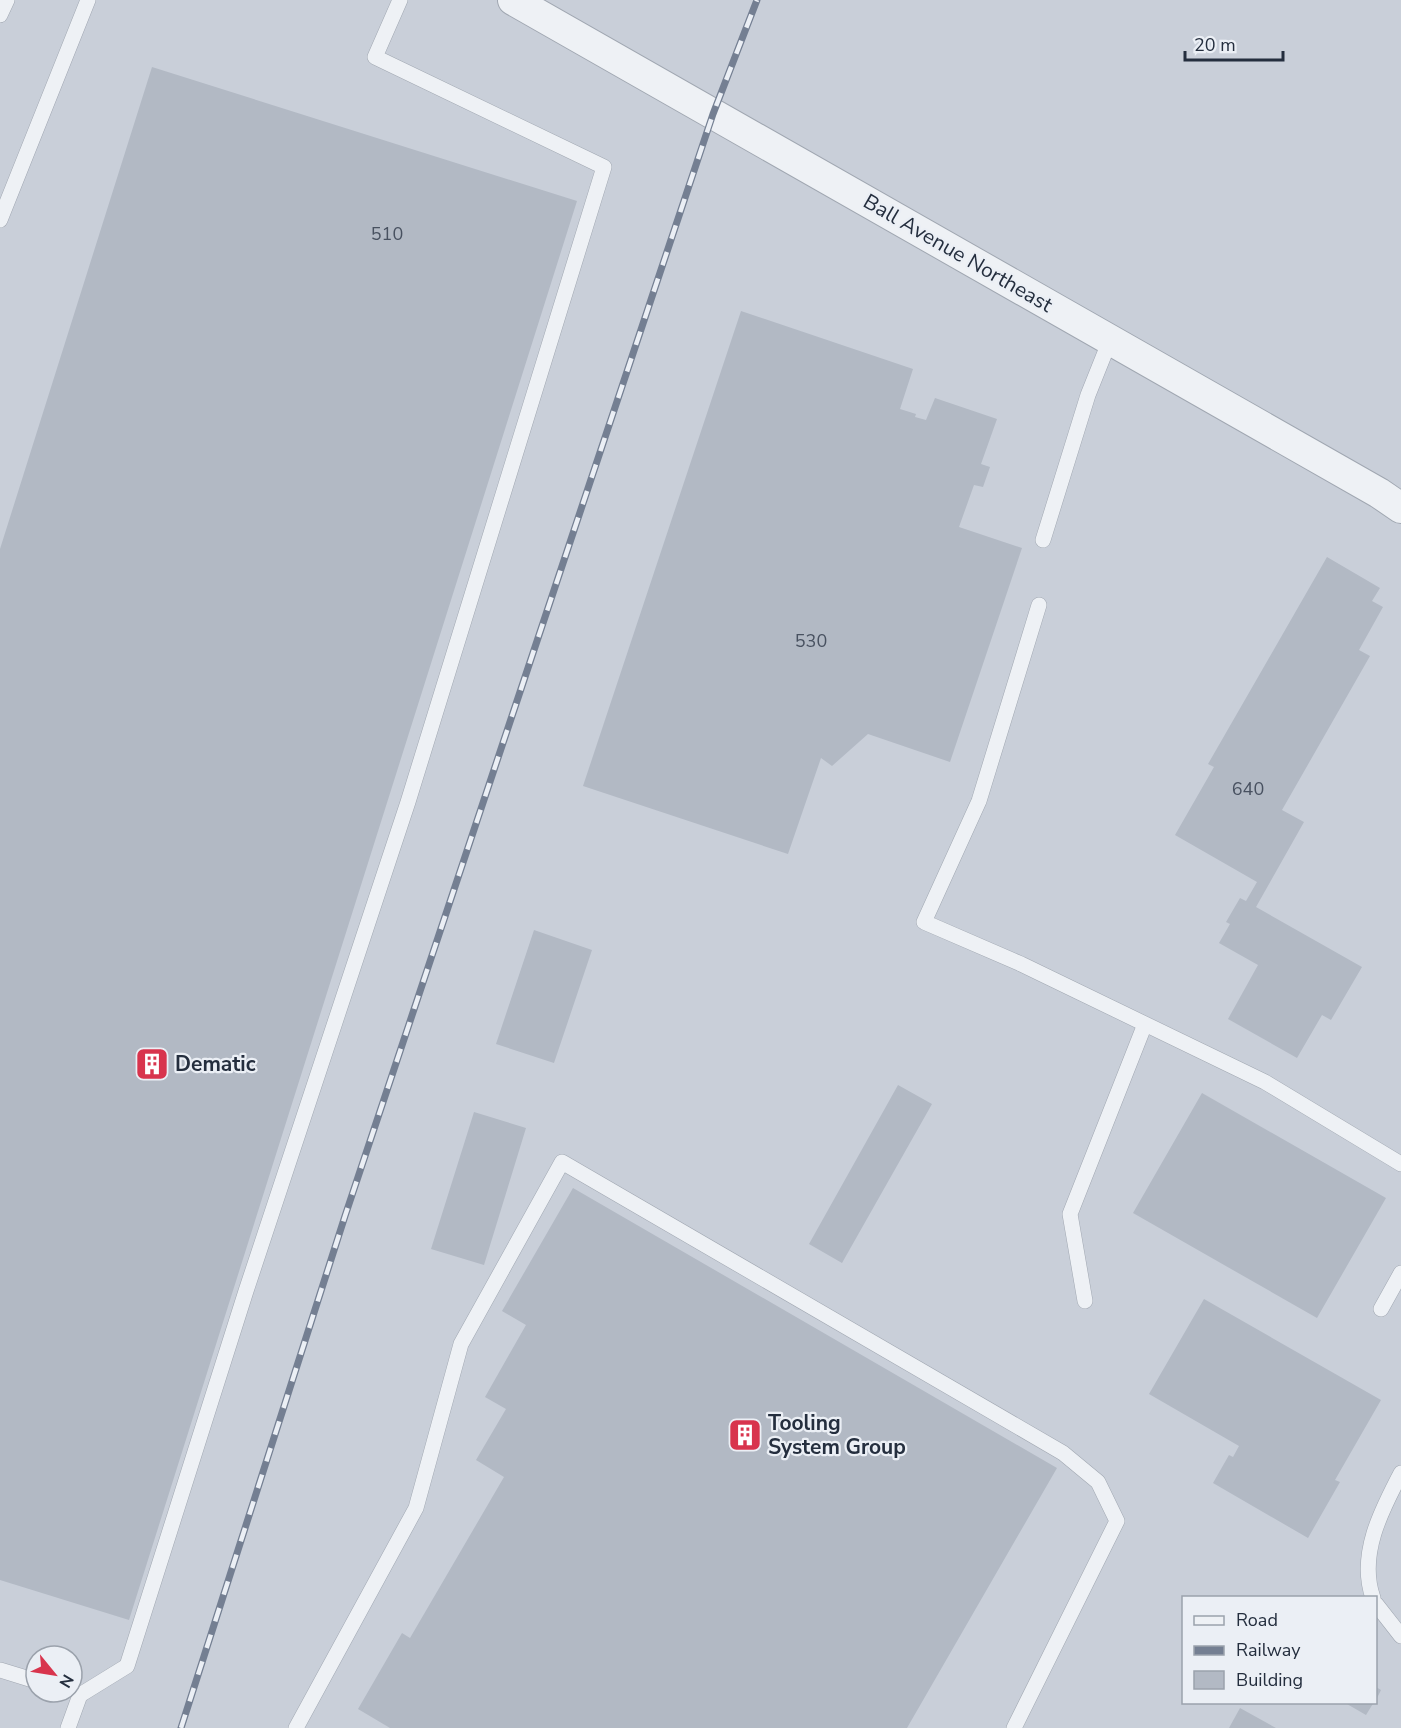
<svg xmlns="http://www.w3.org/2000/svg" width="1401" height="1728" font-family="'Nunito Sans',sans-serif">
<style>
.built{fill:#c9cfd9;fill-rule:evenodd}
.building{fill:#b2b9c4}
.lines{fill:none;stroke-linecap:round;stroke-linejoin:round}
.service-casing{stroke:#a0a7b1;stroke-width:16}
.minor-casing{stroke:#a0a7b1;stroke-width:32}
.service{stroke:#eef1f5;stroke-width:15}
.minor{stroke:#eef1f5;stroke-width:30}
.rail-casing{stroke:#747f92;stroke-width:7}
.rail{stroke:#ebeff5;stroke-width:4.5;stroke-dasharray:14;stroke-linecap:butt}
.labels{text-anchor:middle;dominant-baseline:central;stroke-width:4.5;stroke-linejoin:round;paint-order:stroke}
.number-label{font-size:18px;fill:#485160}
.street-label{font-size:21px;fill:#242e3e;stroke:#ebeff5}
.poi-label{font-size:21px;font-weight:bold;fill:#242e3e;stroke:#ebeff5;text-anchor:start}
</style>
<rect width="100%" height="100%" fill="#dbe0e7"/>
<path class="built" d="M0 0H1401V1728H0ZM1184 1598H1376V1702H1184ZM36 1656H72V1692H36Z"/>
<path class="building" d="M152 67 577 201 129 1620 0 1580V549Z
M741 311 913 369 900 409 916 414 915 417 926 420 935 398 997 419 981 464 990 467 983 487 974 485 959 527 1022 548 950 762 868 734 832 766 821 758 788 854 583 786Z
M1327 557 1380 588 1372 601 1383 607 1359 650 1370 656 1282 810 1304 822 1256 907 1362 967 1331 1020 1322 1015 1297 1058 1228 1019 1258 965 1219 943 1230 924 1226 922 1240 898 1246 901 1257 882 1175 835 1214 767 1208 764Z
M534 930 592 950 554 1063 496 1044Z
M898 1085 932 1104 842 1263 809 1244Z
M1202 1093 1386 1198 1317 1318 1133 1213Z
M474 1112 526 1128 484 1265 431 1249Z
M573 1188 1057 1468 907 1728H390L358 1709 402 1633 410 1638 504 1477 476 1460 506 1409 485 1397 526 1325 502 1311Z
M1204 1299 1381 1400 1335 1480 1340 1482 1308 1538 1213 1483 1229 1455 1233 1457 1239 1446 1149 1394Z
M1376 1687 1381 1690 1376 1700Z
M1349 1702H1374L1366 1715 1347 1704Z
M1240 1708 1276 1728H1229Z"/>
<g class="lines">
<defs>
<path id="service" d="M0 15 7 0
M0 220 88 0
M1043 540 1088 395 1110 340
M1039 605 979 801 924 922 1021 964 1265 1082 1401 1164
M1085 1301 1070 1214 1145 1024
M1381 1309 1401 1273
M1373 1598C1358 1555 1381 1511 1401 1473
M1376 1604 1401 1636
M0 1670 36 1681
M68 1728 80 1695 127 1666 246 1291 408 802 604 167 375 57 400 0
M296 1728 416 1508 461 1344 562 1162 1063 1453 1098 1482 1117 1521 1014 1728"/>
<path id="minor" d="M513 0 1379 493 1401 508"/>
</defs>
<use href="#service" class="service-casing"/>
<use href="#minor" class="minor-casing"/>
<use href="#service" class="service"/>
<use href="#minor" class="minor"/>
<defs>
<path id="rail" d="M181 1728 345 1216 713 114 757 0"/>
</defs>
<use href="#rail" class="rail-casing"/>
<use href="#rail" class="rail"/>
</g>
<defs>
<symbol id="building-square" viewBox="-11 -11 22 22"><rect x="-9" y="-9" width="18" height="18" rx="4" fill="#d8344d" stroke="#ebeff5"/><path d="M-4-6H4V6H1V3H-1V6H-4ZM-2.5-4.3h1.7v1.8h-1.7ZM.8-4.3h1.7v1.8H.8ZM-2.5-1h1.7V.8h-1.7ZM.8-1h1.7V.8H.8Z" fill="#fff"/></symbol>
</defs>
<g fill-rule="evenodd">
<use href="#building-square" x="133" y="1045" width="38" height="38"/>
<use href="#building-square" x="726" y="1416" width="38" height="38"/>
</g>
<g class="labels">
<g class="number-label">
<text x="387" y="234">510</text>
<text x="811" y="641">530</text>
<text x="1248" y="789">640</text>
</g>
<g class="street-label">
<text transform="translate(958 253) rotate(30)">Ball Avenue Northeast</text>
</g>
<g class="poi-label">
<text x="175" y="1064">Dematic</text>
<text x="768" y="1423">Tooling<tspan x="768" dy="24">System Group</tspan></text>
</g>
</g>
<rect x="1182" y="1596" width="195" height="108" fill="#ebeff5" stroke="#9ba2ac" stroke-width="1.5"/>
<rect x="1194" y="1616" width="30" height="9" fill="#eef1f5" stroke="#9ba2ac" stroke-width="1.5"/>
<text x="1236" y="1626" font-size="18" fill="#242e3e">Road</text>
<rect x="1194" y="1646" width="30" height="9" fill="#747f92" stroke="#9ba2ac" stroke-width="1.5"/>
<text x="1236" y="1656" font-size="18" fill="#242e3e">Railway</text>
<rect x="1194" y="1671" width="30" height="18" fill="#b2b9c4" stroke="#9ba2ac" stroke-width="1.5"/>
<text x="1236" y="1686" font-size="18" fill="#242e3e">Building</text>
<g transform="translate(54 1674) rotate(120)"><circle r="28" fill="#ebeff5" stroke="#9ba2ac" stroke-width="1.5"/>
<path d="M0-4.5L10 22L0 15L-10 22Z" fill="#d8344d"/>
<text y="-9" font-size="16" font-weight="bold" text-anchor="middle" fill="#242e3e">N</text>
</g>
<path d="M1185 51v9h98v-9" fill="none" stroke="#242e3e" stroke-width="3"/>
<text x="1194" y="51" font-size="18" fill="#242e3e" stroke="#ebeff5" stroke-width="4.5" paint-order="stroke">20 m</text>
</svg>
